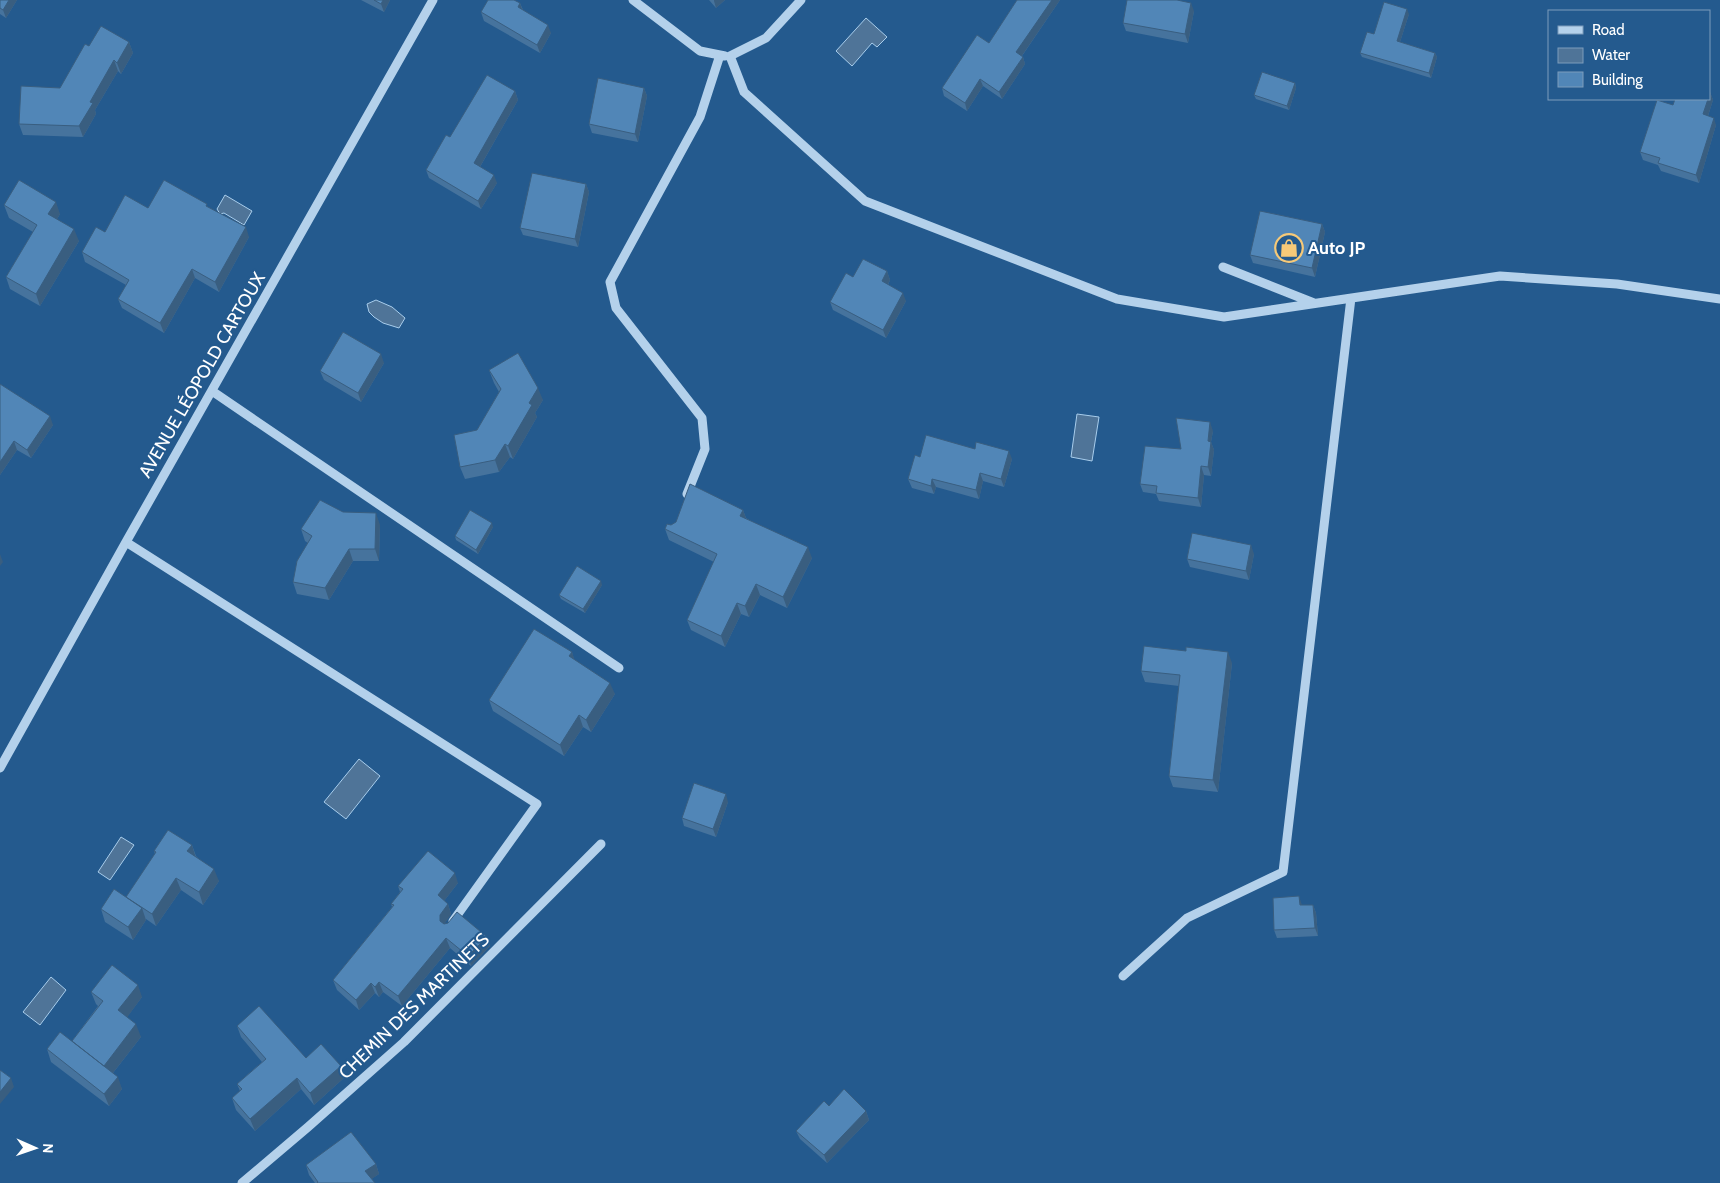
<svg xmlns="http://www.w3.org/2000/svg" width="1720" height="1183" font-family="Cabin,sans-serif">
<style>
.water{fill:#4f7498;stroke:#a8cdec}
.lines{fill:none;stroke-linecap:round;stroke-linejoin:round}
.minor{stroke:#b4d1eb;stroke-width:9}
.wall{fill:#46739d}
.shaded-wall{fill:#395e80}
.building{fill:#5186b7;stroke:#395e80}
.labels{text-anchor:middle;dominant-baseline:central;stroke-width:4;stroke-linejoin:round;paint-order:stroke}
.poi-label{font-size:18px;font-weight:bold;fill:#fff;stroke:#245a8e;text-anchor:start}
.street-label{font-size:18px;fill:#fff;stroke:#245a8e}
</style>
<rect width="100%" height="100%" fill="#245a8e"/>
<path class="water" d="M866 18 887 37 877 47 872 43 852 66 836 51Z
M225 195 252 211 244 225 224 213 220 214 217 209Z
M376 300 392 307 405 318 399 328 383 323 374 317 369 312 367 304Z
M1077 414 1099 417 1092 461 1071 457Z
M359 759 380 776 346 819 324 802Z
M121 837 134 845 110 880 98 872Z
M51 977 66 990 40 1025 23 1012Z"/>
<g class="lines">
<path class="minor" d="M633 0 700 51 725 56
M730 56 744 92 865 201 1117 299 1224 317 1500 276 1617 284 1720 299
M730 56 766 38 801 0
M1223 267 1314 303
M212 391 619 668
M687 494 705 449 702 418 616 308 610 282 700 117 720 55
M126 542 537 804 453 921
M0 768 126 542 433 0
M1123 976 1187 918 1283 872 1351 298
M242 1183 308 1127 404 1042 601 844"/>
</g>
<path class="wall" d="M0 0H17L6 18 0 14Z
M361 0H390L384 12Z
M709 0H725L716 8Z
M1017 0H1060L1022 56 1023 57 1025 64 1002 99 983 86 967 111 944 96 942 88 989 43Z
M520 3 523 10 551 33 540 53 484 21 481 12Z
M1194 11 1188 43 1126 31 1123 23Z
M1409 14 1400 42 1435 53 1437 57 1431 78 1362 57 1360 53 1374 34Z
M129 42 133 53 121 74 118 71 95 110 96 114 83 137 23 135 19 124 60 88 89 46Z
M1295 83 1296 88 1289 110 1256 99 1254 95Z
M644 88 647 96 638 142 592 133 589 124Z
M515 91 518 100 480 167 497 183 481 209 429 178 426 170 450 137Z
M1710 92 1713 100 1708 116 1716 125 1699 183 1661 171 1658 165 1643 160 1640 152 1673 105Z
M586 184 589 192 578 247 523 235 520 228Z
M4 205 60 214 57 219 79 241 40 306 10 289 6 277 33 232 9 218Z
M208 207 249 237 219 292 195 278 164 333 122 308 118 299 126 285 85 262 82 252 105 232 148 208Z
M1322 224 1325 232 1315 277 1253 263 1250 255Z
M887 271 890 280 888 285 906 301 886 338 833 310 830 302 853 277Z
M384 363 361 402 324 380 320 371Z
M489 370 543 400 535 413 537 417 513 459 510 457 499 472 465 479 460 467 477 430 499 392 494 383Z
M0 384 53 425 31 458 17 450 0 475Z
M1213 431 1211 442 1214 450 1211 476 1204 475 1201 507 1159 501 1156 494 1143 492 1140 484 1181 449Z
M975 449 1012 459 1004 487 983 481 979 499 936 487 934 494 912 488 908 479 920 457Z
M743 510 746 518 812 558 787 608 760 595 749 617 741 614 725 647 691 630 687 620 714 562 669 540 665 529 671 525Z
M343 512 380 525 379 561H353L329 600 297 594 293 582 308 543 305 541 301 529Z
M493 527 478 554 456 540 455 536Z
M1254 554 1249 580 1190 567 1187 559Z
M602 585 585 613 561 599 559 595Z
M572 652 574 660 615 694 591 732 583 727 564 756 493 711 489 700Z
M1232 663 1218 792 1173 787 1169 776 1179 686 1145 682 1141 671Z
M728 802 716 837 684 826 682 818Z
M192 845 196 856 219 881 203 905 181 890 156 926 146 919V920L133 940 105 922 101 909 127 898 155 854 154 851Z
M458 883 444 901 448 904 451 914 444 924 487 937 490 946 471 966 450 948 402 1006 383 992 379 997 375 993 359 1010 337 990 333 980 392 907 391 904 400 892 398 886Z
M1302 905H1313L1316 913 1318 936 1277 938 1274 930Z
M91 992 142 997 127 1017 141 1037 113 1073 122 1089 109 1106 51 1062 47 1049 72 1041 98 1006 96 1004Z
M237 1026 306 1058 341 1066 345 1077 314 1105 301 1089 255 1131 236 1110 232 1098 240 1091 237 1084 262 1062 241 1037Z
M829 1106 866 1111 869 1120 827 1163 800 1139 796 1131Z
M376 1164 379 1174 371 1179 375 1183H315L309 1175 306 1165Z"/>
<path class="shaded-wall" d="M9 0H17L6 18 3 10Z
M383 0H390L384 12 381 4Z
M714 0H725L716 8 714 1Z
M1052 0H1060L1019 60 1016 52Z
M520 3 523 12 518 7Z
M1191 3 1194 11 1188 43 1185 34Z
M1407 9 1409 14 1399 45 1397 41Z
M548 25 551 33 540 53 537 45Z
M129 42 133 53 121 74 117 63Z
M1435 53 1437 57 1431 78 1429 73Z
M1023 57 1025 64 1002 99 999 92Z
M114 60 118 71 95 110 96 114 83 137 79 126 90 102Z
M980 79 983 86 967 111 965 103Z
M1295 83 1296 88 1289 110 1287 106Z
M644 88 647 96 638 142 635 134Z
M515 91 518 100 477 172 474 163Z
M1710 92 1713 100 1706 122 1703 114 1708 99H1709Z
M1714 118 1716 125 1699 183 1696 175Z
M494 175 497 183 481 209 478 201Z
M586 184 589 192 578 247 575 239Z
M56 202 60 214 53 226 48 214Z
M1322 224 1325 232 1315 277 1312 268Z
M246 227 249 237 219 292 215 282Z
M74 229 79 241 40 306 36 294Z
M192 269 195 278 164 333 160 323Z
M887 271 890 280 885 290 882 281Z
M903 293 906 301 886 338 883 330Z
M381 354 384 363 361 402 358 393Z
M538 388 543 400 535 413 537 417 513 459 508 446 529 403Z
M50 416 53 425 31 458 27 450Z
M1210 422 1213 431 1211 442 1214 450 1211 476 1208 467V441Z
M14 441 17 450 0 475V462Z
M505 444 510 457 499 472 495 460Z
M1009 451 1012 459 1004 487 1001 479Z
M1201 466 1204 475 1201 507 1198 498Z
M980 473 983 481 979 499 976 490Z
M932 479 936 487 934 494 931 486Z
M743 510 747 521 740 516Z
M376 513 380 525 379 561 375 549Z
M492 523 493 527 478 554 476 550Z
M1251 545 1254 554 1249 580 1246 571Z
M808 547 812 558 787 608 783 597Z
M349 549 353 561 329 600 325 588Z
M0 554 3 562 0 566Z
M601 581 602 585 585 613 583 609Z
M756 584 760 595 749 617 745 606Z
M737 603 741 614 725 647 721 636Z
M572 652 576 664 569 656Z
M1228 652 1232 663 1218 792 1213 780Z
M610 683 615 694 591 732 586 720Z
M579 715 583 727 564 756 560 745Z
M726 794 728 802 716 837 713 829Z
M192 845 196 858 187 851Z
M214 869 219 881 203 905 199 892Z
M455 873 458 883 441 905 438 895Z
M176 878 181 890 156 926 152 914Z
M1299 896 1302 905H1300Z
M448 904 451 914 444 925 440 921V915Z
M1313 905 1316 913 1318 936 1315 928Z
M142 908 146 920 133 940 128 927Z
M487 937 490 946 471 966 468 956Z
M446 938 450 948 402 1006 398 996Z
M379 982 383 992 379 997 375 987Z
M371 983 375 993 359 1010 356 1000Z
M138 985 142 997 123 1023 118 1010Z
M136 1024 141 1037 109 1078 104 1066Z
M341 1066 345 1077 314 1105 310 1093Z
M118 1077 122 1089 109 1106 104 1094Z
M11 1078 14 1087 0 1104V1092Z
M297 1078 301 1089 255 1131 250 1119Z
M866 1111 869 1120 827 1163 824 1155Z
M376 1164 379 1174 369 1181 365 1171Z"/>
<path class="building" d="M0 0H9L3 10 0 8Z
M374 0H383L381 4Z
M488 0H514L520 3 518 7 548 25 537 45 481 12Z
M1017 0H1052L1016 52 1023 57 999 92 980 79 965 103 942 88 977 35 989 43Z
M1127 0H1177L1191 3 1185 34 1123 23Z
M1384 2 1407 9 1397 41 1435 53 1429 73 1360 53 1367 32 1374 34Z
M101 26 129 42 117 63 114 60 90 102 93 103 79 126 19 124 21 86 60 88 85 44 89 46Z
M1262 72 1295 83 1287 106 1254 95Z
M487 75 515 91 474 163 494 175 478 201 426 170 446 135 450 137Z
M598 78 644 88 635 134 589 124Z
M1675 99H1708L1703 114 1714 118 1696 175 1658 163 1660 158 1640 152 1657 100 1673 105Z
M532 173 586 184 575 239 520 228Z
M19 180 56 202 48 214 74 229 36 294 6 277 37 225 4 205Z
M164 180 207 204 206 206 246 227 215 282 192 269 160 323 118 299 129 280 82 252 96 227 105 232 125 195 148 208Z
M1260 211 1322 224 1312 268 1250 255Z
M863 259 887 271 882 281 903 293 883 330 830 302 846 273 853 277Z
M343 332 381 354 358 393 320 371Z
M518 353 538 388 529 403 532 405 508 446 505 444 495 460 460 467 454 435 477 430 501 389 489 370Z
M0 384 50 416 27 450 14 441 0 462Z
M1176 418 1210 422 1208 441 1211 442 1208 467 1201 466 1198 498 1156 493 1157 486 1140 484 1145 446 1181 449Z
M926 435 975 449 976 442 1009 451 1001 479 980 473 976 490 932 479 931 486 908 479 915 455 920 457Z
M690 484 743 510 740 516 808 547 783 597 756 584 745 606 737 603 721 636 687 620 717 554 665 529 667 524 671 525 676 522Z
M320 500 343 512 376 513 375 549H349L325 588 293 582 297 561 312 536 301 529Z
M470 510 492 523 476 550 455 536Z
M1192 533 1251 545 1246 571 1187 559Z
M577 566 601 581 583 609 559 595Z
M534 629 572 652 569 656 610 683 586 720 579 715 560 745 489 700Z
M1144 646 1186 651V647L1228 652 1213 780 1169 776 1180 675 1141 671Z
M694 783 726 794 713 829 682 818Z
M168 830 192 845 187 851 214 869 199 892 176 878 152 914 126 897 156 852 154 851Z
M428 851 455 873 438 895 448 904 440 915V921L444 924 448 923 457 912 487 937 468 956 446 938 398 996 379 982 375 987 371 983 356 1000 333 980 394 905 391 904 403 889 398 886Z
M114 889 142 908 128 927 101 909Z
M1299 896 1300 905H1313L1315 928 1274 930 1273 898Z
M112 965 138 985 118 1010 136 1024 104 1066 72 1041 103 1001 91 992Z
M259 1006 306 1058 321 1044 341 1066 310 1093 297 1078 250 1119 232 1098 242 1089 237 1084 266 1059 237 1026Z
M60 1032 118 1077 104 1094 47 1049Z
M0 1070 11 1078 0 1092Z
M844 1089 866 1111 824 1155 796 1131 824 1101 829 1106Z
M351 1132 376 1164 365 1171 375 1183H317L318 1182 306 1165Z"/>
<defs>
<symbol id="shop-ring" viewBox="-11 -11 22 22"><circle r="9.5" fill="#245a8e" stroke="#f6c978" stroke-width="1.5"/><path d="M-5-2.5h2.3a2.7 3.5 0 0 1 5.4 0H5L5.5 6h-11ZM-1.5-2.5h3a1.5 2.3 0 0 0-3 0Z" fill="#f6c978"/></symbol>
</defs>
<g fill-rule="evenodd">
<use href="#shop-ring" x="1273" y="232" width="32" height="32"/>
</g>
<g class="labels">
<g class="poi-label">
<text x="1308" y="248">Auto JP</text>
</g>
<g class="street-label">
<text transform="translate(202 375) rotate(-60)">AVENUE LÉOPOLD CARTOUX</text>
<text transform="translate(414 1006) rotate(-44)">CHEMIN DES MARTINETS</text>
</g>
</g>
<rect x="1548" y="10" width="162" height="90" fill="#245a8e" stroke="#7c9cbb"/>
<rect x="1558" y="26" width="25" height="8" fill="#b4d1eb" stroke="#7c9cbb"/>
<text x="1592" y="35" font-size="15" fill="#ffffff">Road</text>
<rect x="1558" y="48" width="25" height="15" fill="#4f7498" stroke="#7c9cbb"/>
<text x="1592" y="60" font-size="15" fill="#ffffff">Water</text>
<rect x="1558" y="72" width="25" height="15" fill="#5186b7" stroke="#7c9cbb"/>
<text x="1592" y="85" font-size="15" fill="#ffffff">Building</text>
<g transform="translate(35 1148) rotate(92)" stroke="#245a8e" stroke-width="4" paint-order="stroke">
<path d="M0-4L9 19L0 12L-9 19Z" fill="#ffffff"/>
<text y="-8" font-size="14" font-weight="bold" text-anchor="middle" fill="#ffffff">N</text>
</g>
</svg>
